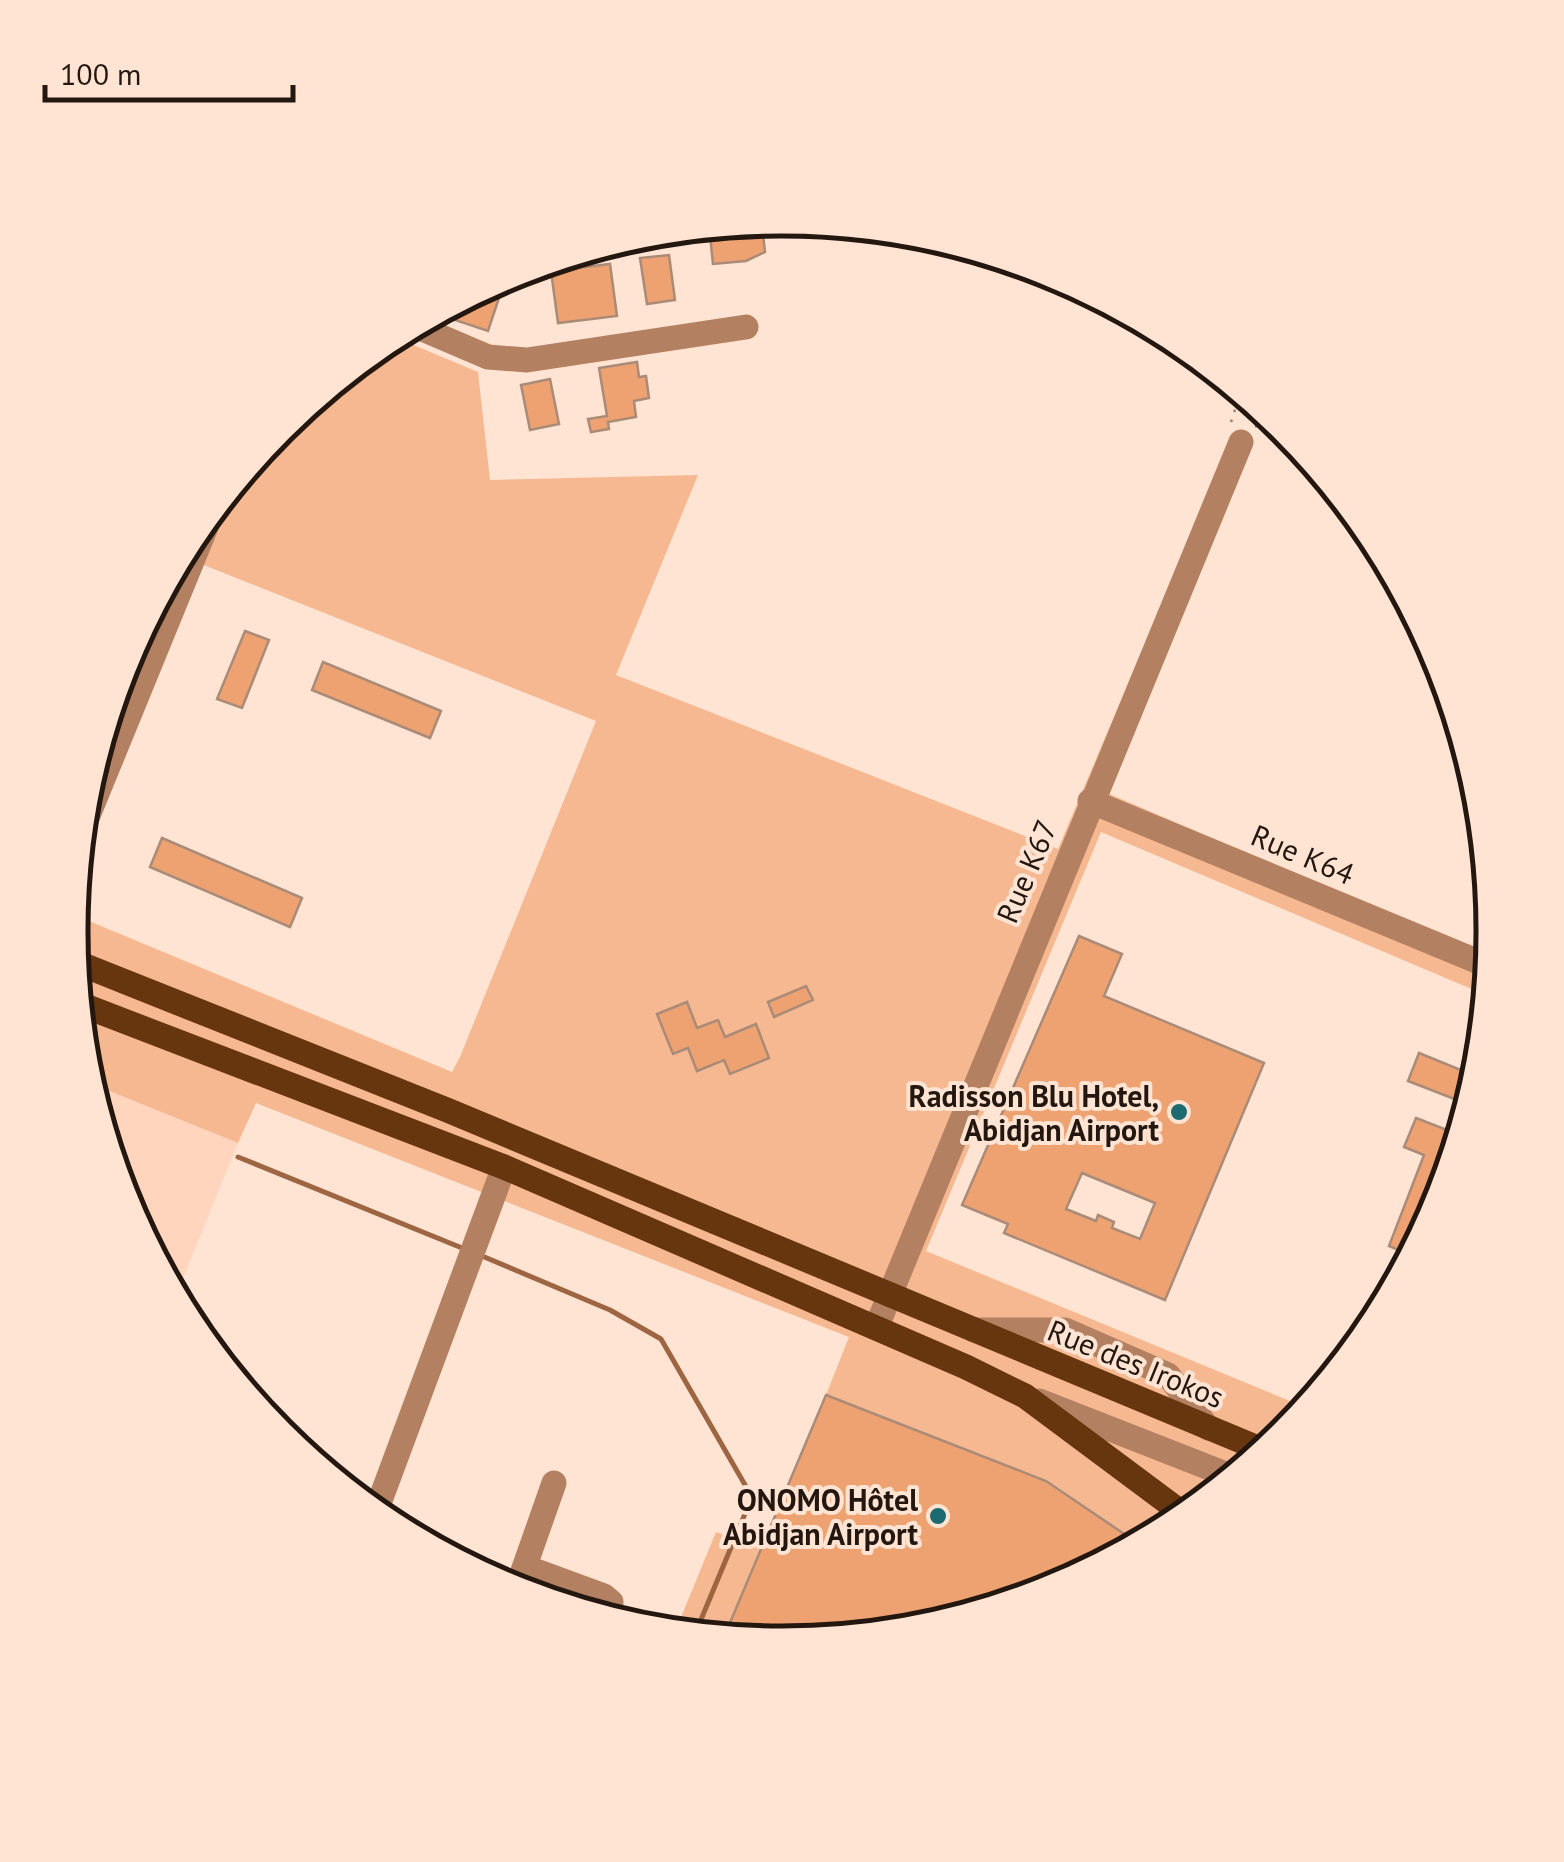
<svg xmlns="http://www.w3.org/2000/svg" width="1564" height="1862" font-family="'PT Sans',sans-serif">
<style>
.built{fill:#ffd6bd}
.green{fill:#f5b891}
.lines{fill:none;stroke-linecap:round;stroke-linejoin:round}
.stream{stroke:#9d6541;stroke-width:5}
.building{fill:#efa271;stroke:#aa8b78;stroke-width:2.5;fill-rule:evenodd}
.path{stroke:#958175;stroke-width:2.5;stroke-dasharray:2.5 8;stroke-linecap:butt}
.minor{stroke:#b38161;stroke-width:25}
.major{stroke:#67350e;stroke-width:25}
.poi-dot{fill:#1e6a71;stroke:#ffe4d3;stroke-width:4}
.labels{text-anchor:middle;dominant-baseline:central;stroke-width:8;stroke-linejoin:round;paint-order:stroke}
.street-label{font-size:30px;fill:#231710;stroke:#ffe4d3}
.poi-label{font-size:30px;font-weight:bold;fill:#231710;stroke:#ffe4d3;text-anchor:end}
.rim{fill:none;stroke:#231710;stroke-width:5}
</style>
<rect width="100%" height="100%" fill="#ffe4d3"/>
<path class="built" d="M87 1082 238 1143 175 1298 124 1203Z"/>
<path class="green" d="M392 336 478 372 490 480 698 475 616 675 1058 849 1232 437 1253 445 1107 793 1491 957 1488 996 1101 832 926 1251 1307 1408C1263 1462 1200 1511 1139 1544L1046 1481 826 1395 849 1337 256 1103 238 1143 87 1082 72 914 452 1072 460 1057 596 721 201 564 241 473 279 427Z
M716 1532 762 1548 724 1637 675 1632Z"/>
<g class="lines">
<path class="stream" d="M238 1157 467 1250
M482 1256 610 1310 661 1339 752 1497 695 1634"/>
</g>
<path class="building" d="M752 222 753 235 763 234 765 252 746 261 713 264 709 226Z
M669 255 675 300 647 304 640 258Z
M610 264 617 316 558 323 551 271Z
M493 282 503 286 488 331 455 320 462 299Z
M637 362 639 377 646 376 649 398 634 401 636 417 608 422 609 429 591 432 588 419 607 416 599 368Z
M550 379 559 424 530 430 521 385Z
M245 631 269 640 242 708 217 699Z
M323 662 441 711 430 738 312 690Z
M162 838 302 898 290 927 150 867Z
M1079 936 1122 954 1104 996 1264 1063 1165 1300 1004 1233 1008 1224 962 1205ZM1082 1173 1155 1203 1140 1239 1112 1228 1114 1222 1098 1215 1096 1221 1066 1209Z
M806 986 813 1000 774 1017 768 1002Z
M687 1002 697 1028 718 1020 725 1037 756 1024 769 1058 730 1074 724 1060 697 1071 688 1048 673 1054 657 1014Z
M1419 1053 1478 1077 1470 1105 1408 1081Z
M1416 1118 1460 1135 1440 1204 1412 1256 1389 1246 1424 1155 1404 1147Z
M826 1395 1046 1481 1139 1544 1054 1589 920 1629 781 1643 724 1637Z"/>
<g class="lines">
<path class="path" d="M1231 422 1241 391
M1255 427 1271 416"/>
<path class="minor" d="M413 325 488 357 527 360 746 327
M1090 801 1491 967
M80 835 215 505
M877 1326 1241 442
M974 1330H1065L1168 1375 1208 1428
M1039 1401 1233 1477
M375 1514 504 1167
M525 1567 604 1596 611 1602 609 1619
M516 1591 554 1483"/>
<path class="major" d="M73 961 447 1110 1265 1451
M77 1003 504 1167 966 1367 1025 1396 1186 1516"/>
</g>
<g class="poi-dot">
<circle cx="1179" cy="1112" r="10"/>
<circle cx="938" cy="1516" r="10"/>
</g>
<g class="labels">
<g class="street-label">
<text transform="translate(1303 854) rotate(23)">Rue K64</text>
<text transform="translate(1026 871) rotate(-67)">Rue K67</text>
<text transform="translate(1136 1363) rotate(22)">Rue des Irokos</text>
</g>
<g class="poi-label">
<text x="1159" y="1095">Radisson Blu Hotel,<tspan x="1159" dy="34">Abidjan Airport</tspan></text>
<text x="918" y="1499">ONOMO Hôtel<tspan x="918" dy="34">Abidjan Airport</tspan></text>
</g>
</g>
<path d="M0 0H1564V1862H0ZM782 236H782A694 694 0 0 1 1476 930V932A694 694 0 0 1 782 1626H782A694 694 0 0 1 88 932V930A694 694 0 0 1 782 236Z" fill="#ffe4d3" fill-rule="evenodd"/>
<path class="rim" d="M782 236H782A694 694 0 0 1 1476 930V932A694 694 0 0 1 782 1626H782A694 694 0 0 1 88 932V930A694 694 0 0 1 782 236Z"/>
<path d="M45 85v15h248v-15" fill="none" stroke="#231710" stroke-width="5"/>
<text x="60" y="85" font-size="30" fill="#231710" stroke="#ffe4d3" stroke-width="8" paint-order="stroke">100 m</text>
</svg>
